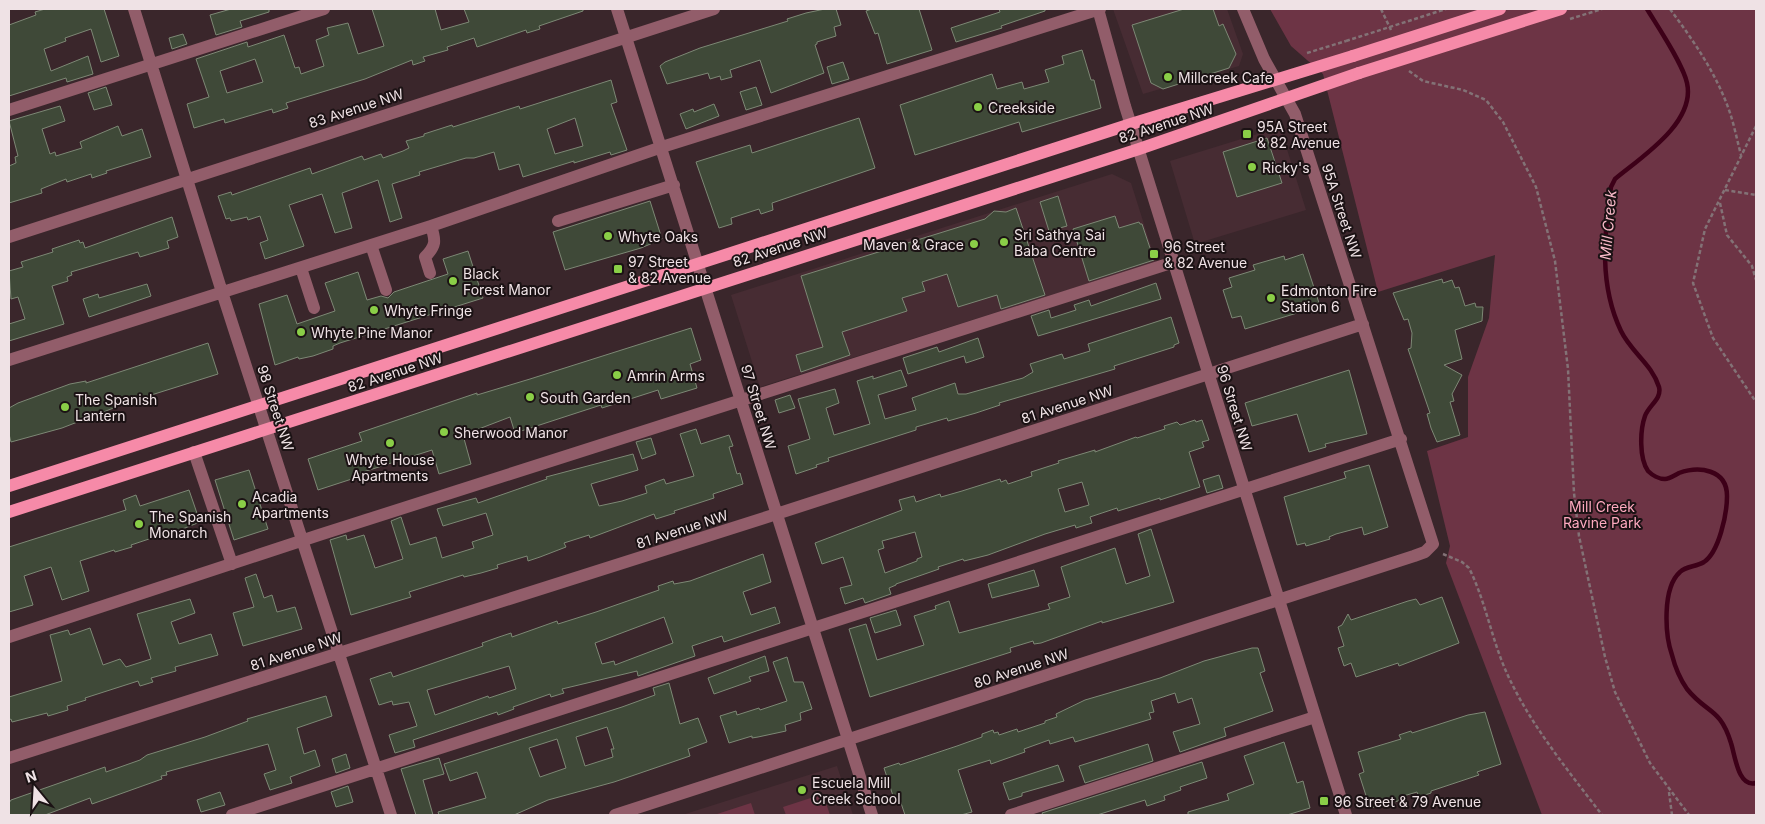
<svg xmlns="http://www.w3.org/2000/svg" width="1765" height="824" font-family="Inter,sans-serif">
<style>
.built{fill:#472c33}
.green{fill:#6d3445}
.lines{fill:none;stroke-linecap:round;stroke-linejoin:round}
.stream{stroke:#3d0018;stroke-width:4.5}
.building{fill:#3f4938;stroke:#7d8875;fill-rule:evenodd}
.path{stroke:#837276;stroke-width:2.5;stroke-dasharray:4 2.5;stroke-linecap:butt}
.minor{stroke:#925d6a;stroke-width:12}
.major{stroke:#f68aa8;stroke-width:12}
.path-bridge{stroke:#837276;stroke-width:2.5;stroke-dasharray:4 2.5;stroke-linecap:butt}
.major-bridge{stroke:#f68aa8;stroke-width:12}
.poi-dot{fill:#8ace47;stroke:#1b1214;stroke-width:2}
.labels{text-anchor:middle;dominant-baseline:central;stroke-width:4;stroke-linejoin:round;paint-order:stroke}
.poi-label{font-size:14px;fill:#efe2e5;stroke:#1b1214;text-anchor:start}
.street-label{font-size:14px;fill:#efe2e5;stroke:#1b1214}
.park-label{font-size:14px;fill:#fea9bf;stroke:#1b1214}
.water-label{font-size:15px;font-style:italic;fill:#fbbbca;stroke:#1b1214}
</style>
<rect width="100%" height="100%" fill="#3a262b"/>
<path class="built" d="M1113 9H1227L1243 54 1239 66 1143 94Z
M1280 127 1306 210 1195 244 1170 161Z
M1112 174 1131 183 1156 262 760 387 731 295Z
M837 766 853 815H682Z"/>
<path class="green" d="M1270 9H1756V815H1542L1446 563 1450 546 1427 451 1468 437V377L1489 318 1495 255 1378 292 1323 74 1291 46Z
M823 794 830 815H786L783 807Z
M751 803 755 815H714Z"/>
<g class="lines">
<path class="stream" d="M1647 9C1658 27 1683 64 1687 83 1696 123 1640 158 1615 179L1611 187C1604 236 1599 285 1621 331 1631 352 1652 364 1659 387 1662 399 1649 405 1645 416 1640 430 1639 458 1648 471 1652 475 1659 479 1665 479 1669 479 1675 475 1679 473 1699 466 1727 469 1727 496 1727 514 1719 552 1704 562 1696 567 1686 566 1680 572 1662 588 1665 635 1672 655 1675 667 1680 679 1687 689 1707 714 1720 707 1731 743 1735 755 1738 788 1756 783"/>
</g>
<path class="building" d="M45 9H104L119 56 101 62 91 29 65 38 66 41 44 49 51 71 88 56 93 74 67 82 66 78 9 96V25L36 15 35 12Z
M231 9H269V12L240 21 242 27 216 35 210 15Z
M372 9H435L441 30 469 22 464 9H583V11L539 26 540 29 527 33 526 30 477 47 474 38 447 47 448 50 423 57 425 61 413 65 412 60 365 79 286 103 288 108 273 113 272 109 225 123 224 119 194 128 187 104 209 97 196 59 247 42 248 47 284 35 295 68 299 67 301 74 324 66 316 40 329 35 327 28 348 23 358 54 384 46ZM255 59 263 82 227 93 220 71Z
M825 9H836L841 25 834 27 836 36 817 42V44L815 45 824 73 771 93 760 60 730 70 732 77 721 80 720 76 710 79 708 73 667 84 660 66 665 62 700 48 788 21 787 19 806 13Z
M872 9H919L932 50 887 64 878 33 875 34 866 11Z
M999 9H1045V11L1001 26 1002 28 956 42 951 28 1000 12Z
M1184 9H1213L1219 26 1223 24 1236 54 1229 68 1163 89 1151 83 1132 25Z
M183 34 187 44 172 49 169 38Z
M1082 50 1091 80H1094L1101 108 1022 132 1019 122 915 155 900 105 992 74 997 89 1022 82 1024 89 1049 82 1045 70 1064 64 1062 56Z
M843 62 849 79 832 84 827 67Z
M611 80 617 102 611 104 627 150 611 155 610 152 574 163V161L523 177 519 164 499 170 494 152 474 158H466L419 172 420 175 392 184 402 218 390 222 378 180 342 193 352 228 335 233 322 194 289 205 304 246 265 259 260 243 268 240 260 216 248 220 247 217 231 221 230 218 226 219 218 196 231 192 232 195 310 168 312 174 362 156 364 160 381 154 383 158 403 151 409 148 406 141 424 136V134L452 125 453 127 519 106 520 109ZM575 118 583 146 555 154 547 129Z
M106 87 112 105 94 110 88 93Z
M756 87 762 105 746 110 740 92Z
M714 104 719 116 686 129 680 114 693 109 694 112Z
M60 106 65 121 42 129 50 154 55 152 56 156 82 148 80 142 118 126 122 136 142 129 151 157 106 171 107 173 92 178 91 174 67 182 66 179 41 189 42 193 9 203V166L16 163 15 157 18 156 9 121Z
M859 118 875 168 772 203 773 210 761 214 759 209 731 218 732 224 719 228 696 162 750 145 752 153Z
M1267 138 1282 183 1237 197 1223 152Z
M1058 196 1067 226 1049 231 1040 202Z
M650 201 662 239 641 248 565 270 553 232Z
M1016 208 1045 295 1001 309 997 295 958 307 947 274 922 282 925 291 902 298 907 311 842 332 850 355 801 372 796 355 823 347 801 276 985 219 994 211 1006 212Z
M1115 216 1119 228 1139 222 1140 224H1142L1154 260 1089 281 1073 229Z
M172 217 178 237 167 241 169 248 140 257 138 252 71 272 72 275 67 277 68 281 52 286 64 324 9 341V324L25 319 18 297 11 299 9 271 23 267 21 262 53 252 52 249 79 240 80 243 83 242 85 248Z
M468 251 483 298 340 343 333 346V349L313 356 299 359 298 357 275 365 259 304 287 295 297 324 335 311 325 283 358 272 367 300 381 296 388 298 394 292 448 274 443 259Z
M1303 254 1320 306 1245 329 1241 316 1232 318 1223 290 1232 287 1229 278 1255 270 1253 265 1284 256 1285 260Z
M1442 279 1443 283 1452 280 1455 288 1459 287 1465 306 1475 303 1476 307H1483L1482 321 1455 330 1462 359 1444 365 1462 375 1452 394 1454 401 1450 402 1460 435 1437 442 1431 428 1427 414 1430 413 1408 349 1411 348 1412 333 1408 319 1404 320 1393 293Z
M1156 283 1161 299 1038 336 1031 316 1049 310 1051 318 1076 310 1074 305 1089 300 1091 306Z
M147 284 151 296 89 317 83 299 98 294 99 298Z
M1171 317 1179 343 1174 345V347L1114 366 1115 369 999 403 1000 405 976 413 948 421 947 418 916 427V430L828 458 829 461 816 465 817 467 796 474 788 446 810 439 798 399 835 389 839 403 826 408 834 435 870 424 857 381 873 376V379L901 370 907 386 878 395 885 419 916 410 912 398 955 383 958 394H966L1023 378 1033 372 1030 364 1062 354 1064 359 1090 351 1088 344Z
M691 328 701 360 690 364 697 388 661 399 658 390 602 408 601 405 515 433 510 417 463 435 471 464 439 474 432 450 360 473 361 476 318 490 308 459 362 441 359 433 477 393V395L530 379Z
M978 338 984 357 966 363 964 356 908 374 903 358 937 347 939 352Z
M208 343 218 374 129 402 62 428 11 442 9 434V408L18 403 70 384 86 381V383Z
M1349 370 1367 434 1325 444 1326 447 1309 452 1297 414 1252 426 1245 403Z
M790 395 795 408 779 413 775 400Z
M1195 420 1196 422 1202 420 1209 440 1202 442 1204 447 1189 452 1200 487 1160 500V498L1118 511 1117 508 1090 517 1092 523 1076 528 1075 525 1045 534 988 555 964 561 963 559 938 567 939 569 896 584V585L889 588 891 594 865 603 863 598 845 604 840 588 852 585 843 557 822 564 815 543 902 510 899 500 914 496 916 502 940 494 941 497 962 491 1000 479 1001 482 1006 480 1008 484 1032 476 1031 472 1059 463 1058 461 1095 450V452L1136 437 1137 438 1165 429 1164 426 1177 422 1180 425ZM1082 482 1089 505 1065 512 1058 489ZM915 532 922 557 917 559V561L885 573 878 550 884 548 882 541Z
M696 429 701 444 729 435 733 446 729 447 737 474 740 473 743 484 713 494 714 498 674 511 675 513 656 519 654 514 590 538 589 535 564 543 566 547 540 557 528 561 527 556 497 565 498 568 481 573 464 577 463 575 409 592 411 597 351 615 330 540 346 535 347 540 364 535 375 568 403 559 391 521 401 517 410 545 436 537 442 558 474 548 472 542 493 535 486 513 443 526 437 509 476 498 478 503 547 479 546 477 633 454 638 470 591 484 599 506 622 501 647 493 645 486 664 479 666 484 694 476 680 434Z
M651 438 656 454 642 459 636 442Z
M1369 465 1388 527 1364 535 1362 527 1336 534 1329 537 1330 539 1313 544 1306 546 1305 543 1297 545 1284 497 1346 478 1344 472Z
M249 470 268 529 234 540 215 480Z
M1219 475 1223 488 1207 493 1203 480Z
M189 490 200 522 165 536 164 534 131 545 132 547 115 552 114 550 80 561 89 591 62 600 51 567 24 576 33 605 9 612V547L126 510 123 500 136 495 140 506Z
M1151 529 1174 602 1102 623V621L1041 643 1034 644 1033 641 1010 648 1011 652 870 697 849 629 866 624 877 660 924 645 914 616 936 609 935 606 949 601 959 633 1050 609 1048 604 1070 597 1061 567 1115 548 1126 584 1150 576 1138 534Z
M763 554 771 582 743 592 751 615 775 607 780 623 724 642 722 636 692 646 695 656 638 676 637 671 562 689 564 693 551 697 550 694 513 707 514 709 498 715 497 712 413 740 415 747 395 753 389 735 417 726 409 702 393 705 392 701 379 705 370 679 391 672 393 677 483 646 482 643 499 637 511 633 512 637 557 621 558 624 596 612 659 590 658 586 673 581 674 584 690 581ZM664 617 673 643 615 665 614 661 602 664 595 643ZM509 666 516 689 489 698 488 696 435 715 427 690Z
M1034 570 1039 586 992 598 988 584Z
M256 574 264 598 272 595 277 612 295 607 302 629 243 646 233 613 254 607 245 578Z
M1442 597 1459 643 1399 666 1398 663 1356 677 1351 663 1344 666 1338 648 1344 646 1338 627 1342 625 1348 614 1351 620 1408 601 1416 599 1420 605Z
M190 599 195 613 171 622 179 644 211 634 218 655 175 667 176 671 151 678 153 682 140 686 138 681 85 698 86 700 67 706 68 710 48 716 47 713 12 722 11 719 9 720V697L62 681 50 635 68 630 70 635 90 628 103 665 120 659 126 667 151 659 137 614Z
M896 610 901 625 875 633 870 618Z
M1252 648H1258L1265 671 1260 673 1273 711 1224 728 1226 736 1180 752 1173 732 1200 724 1192 698 1178 703 1175 693 1151 701 1154 712 1149 713 1151 719 1075 742 1073 737 1050 744 1049 740 1024 749 1025 752 991 764 990 760 958 770 972 812 961 815H905L900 800 895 802 884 768 899 763 900 765 957 746 982 737V734L993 730 994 733 998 732 999 735 1017 729 1018 732 1045 723V721L1057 717 1056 714 1085 700 1160 678 1204 661Z
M765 656 769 671 749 677 751 681 714 694 708 678Z
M787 657 794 682H803L812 709 800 713 801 720 785 725 786 731 758 737 752 738V736L729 743 720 716 736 711 737 715 759 708 760 710 787 701 773 662Z
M669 683 680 724 698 718 707 742 688 749 690 756 614 782 548 800 514 815H439L438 812 486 798 477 772 450 781 444 764 622 707 655 695 653 688ZM607 727 614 749H611L613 757 585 766 576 737ZM557 739 566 768 540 777 529 748Z
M326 696 332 716 297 728 304 754 315 750 320 766 290 777 292 783 270 790 264 774 276 770 268 744 166 772 167 775 161 776 162 779 92 804 90 798 45 815H9V803L11 800 105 767 106 772 140 760 147 755 205 737 248 721 247 719Z
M1485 712 1501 764 1477 772 1479 775 1431 791V793L1419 797 1417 792 1400 797 1398 801 1370 808 1359 774 1364 772 1358 752 1401 739 1399 735 1411 731 1412 733 1468 715Z
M1284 742 1297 783 1303 781 1310 808 1287 815H1188V812L1229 800 1227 794 1254 784 1244 756Z
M1148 744 1153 761 1085 783 1079 766Z
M346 754 350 768 336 773 332 759Z
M439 758 444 774 423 780 433 815H416L401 769Z
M1202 762 1207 778 1180 787 1181 790 1164 796 1165 800 1147 806 1145 800 1097 815H1043L1042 813Z
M1058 765 1064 781 1022 793V796L1009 800 1003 783Z
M348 786 353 802 336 807 331 792Z
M220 792 225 805 201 812 197 800Z"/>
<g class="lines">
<path class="path" d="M1381 9 1391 30
M1670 9C1693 40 1716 73 1729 110 1734 124 1737 140 1741 155
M1307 53 1346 41
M1409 71 1423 81 1463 90 1486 100 1503 122 1536 187 1555 261 1568 369 1574 493 1579 536 1605 657 1615 692 1650 763 1689 815
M1756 126 1705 229 1693 283 1713 338 1756 402
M1725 190 1756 195
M1720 203 1727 235 1752 266 1756 280
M1443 554 1462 562 1469 568C1485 600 1491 636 1505 669 1528 722 1567 769 1602 815
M1669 792 1672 815"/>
<path class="minor" d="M134 9 222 292 391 815
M617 9 872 815
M1098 9 1125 106 1346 815
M9 110 324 9
M558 221 674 185
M9 237 714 9
M371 245 386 290
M301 268 314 308
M430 273 425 257C436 246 436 241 431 226
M9 360 431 226 662 147 1100 9
M194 452 232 564
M9 637 319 535 1174 262
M9 758 761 519 1363 324
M232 815 1401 439
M615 815 1414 556 1425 552 1433 544 1295 114 1264 59 1243 9
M1011 815 1315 717"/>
<path class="major" d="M9 486 1131 124 1353 56
M9 512 1139 149 1359 73"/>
<path class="path-bridge" d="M1570 19 1602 9
M1346 41 1446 9"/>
<path class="major-bridge" d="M1353 56 1500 9
M1359 73 1561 9"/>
</g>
<g class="poi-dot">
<circle cx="1168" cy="77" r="5"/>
<circle cx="978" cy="107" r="5"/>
<rect x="1242" y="129" width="10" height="10" rx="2.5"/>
<circle cx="1252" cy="167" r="5"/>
<circle cx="608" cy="236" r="5"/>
<circle cx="1004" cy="242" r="5"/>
<circle cx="974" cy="244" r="5"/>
<rect x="1149" y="249" width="10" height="10" rx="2.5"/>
<rect x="613" y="264" width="10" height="10" rx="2.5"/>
<circle cx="453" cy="281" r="5"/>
<circle cx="1271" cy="298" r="5"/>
<circle cx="374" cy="310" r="5"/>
<circle cx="301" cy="332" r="5"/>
<circle cx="617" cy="375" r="5"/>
<circle cx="530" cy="397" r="5"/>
<circle cx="65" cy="407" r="5"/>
<circle cx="444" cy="432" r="5"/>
<circle cx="390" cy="443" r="5"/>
<circle cx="242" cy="504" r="5"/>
<circle cx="139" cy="524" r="5"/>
<circle cx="802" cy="790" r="5"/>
<rect x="1319" y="796" width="10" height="10" rx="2.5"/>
</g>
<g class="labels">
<g class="poi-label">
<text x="1178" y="77">Millcreek Cafe</text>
<text x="988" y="107">Creekside</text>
<text x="1257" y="126">95A Street<tspan x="1257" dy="16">&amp; 82 Avenue</tspan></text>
<text x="1262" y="167">Ricky's</text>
<text x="1014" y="234">Sri Sathya Sai<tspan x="1014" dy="16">Baba Centre</tspan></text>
<text x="618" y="236">Whyte Oaks</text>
<text x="964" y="244" text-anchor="end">Maven &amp; Grace</text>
<text x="1164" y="246">96 Street<tspan x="1164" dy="16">&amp; 82 Avenue</tspan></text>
<text x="628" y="261">97 Street<tspan x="628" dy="16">&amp; 82 Avenue</tspan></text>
<text x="463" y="273">Black<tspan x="463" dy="16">Forest Manor</tspan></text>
<text x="1281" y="290">Edmonton Fire<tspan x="1281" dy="16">Station 6</tspan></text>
<text x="384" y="310">Whyte Fringe</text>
<text x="311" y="332">Whyte Pine Manor</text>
<text x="627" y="375">Amrin Arms</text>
<text x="540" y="397">South Garden</text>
<text x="75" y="399">The Spanish<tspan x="75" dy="16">Lantern</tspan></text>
<text x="454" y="432">Sherwood Manor</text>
<text x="390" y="459" text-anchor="middle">Whyte House<tspan x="390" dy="16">Apartments</tspan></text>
<text x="252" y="496">Acadia<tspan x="252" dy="16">Apartments</tspan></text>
<text x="149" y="516">The Spanish<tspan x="149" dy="16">Monarch</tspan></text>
<text x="812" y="782">Escuela Mill<tspan x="812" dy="16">Creek School</tspan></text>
<text x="1334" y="801">96 Street &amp; 79 Avenue</text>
</g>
<g class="street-label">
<text transform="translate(356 108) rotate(-18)">83 Avenue NW</text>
<text transform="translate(1166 123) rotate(-18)">82 Avenue NW</text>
<text transform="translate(1342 211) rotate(72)">95A Street NW</text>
<text transform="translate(780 247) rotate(-18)">82 Avenue NW</text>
<text transform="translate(395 372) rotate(-18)">82 Avenue NW</text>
<text transform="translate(1067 404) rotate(-18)">81 Avenue NW</text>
<text transform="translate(759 407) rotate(73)">97 Street NW</text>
<text transform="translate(276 408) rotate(72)">98 Street NW</text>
<text transform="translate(1235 408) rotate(73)">96 Street NW</text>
<text transform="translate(682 529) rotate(-18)">81 Avenue NW</text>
<text transform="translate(296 651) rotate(-18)">81 Avenue NW</text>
<text transform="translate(1021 668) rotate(-18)">80 Avenue NW</text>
</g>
<g class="park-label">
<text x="1602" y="506">Mill Creek<tspan x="1602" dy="16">Ravine Park</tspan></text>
</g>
<g class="water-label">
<text transform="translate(1608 225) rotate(-85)">Mill Creek</text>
</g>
</g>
<rect width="1765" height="824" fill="none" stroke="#efe2e5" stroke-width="20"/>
<g transform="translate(35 789) rotate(342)" stroke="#1b1214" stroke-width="4" paint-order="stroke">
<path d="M0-4L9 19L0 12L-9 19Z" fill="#efe2e5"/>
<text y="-8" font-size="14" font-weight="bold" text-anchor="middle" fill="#efe2e5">N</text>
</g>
</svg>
